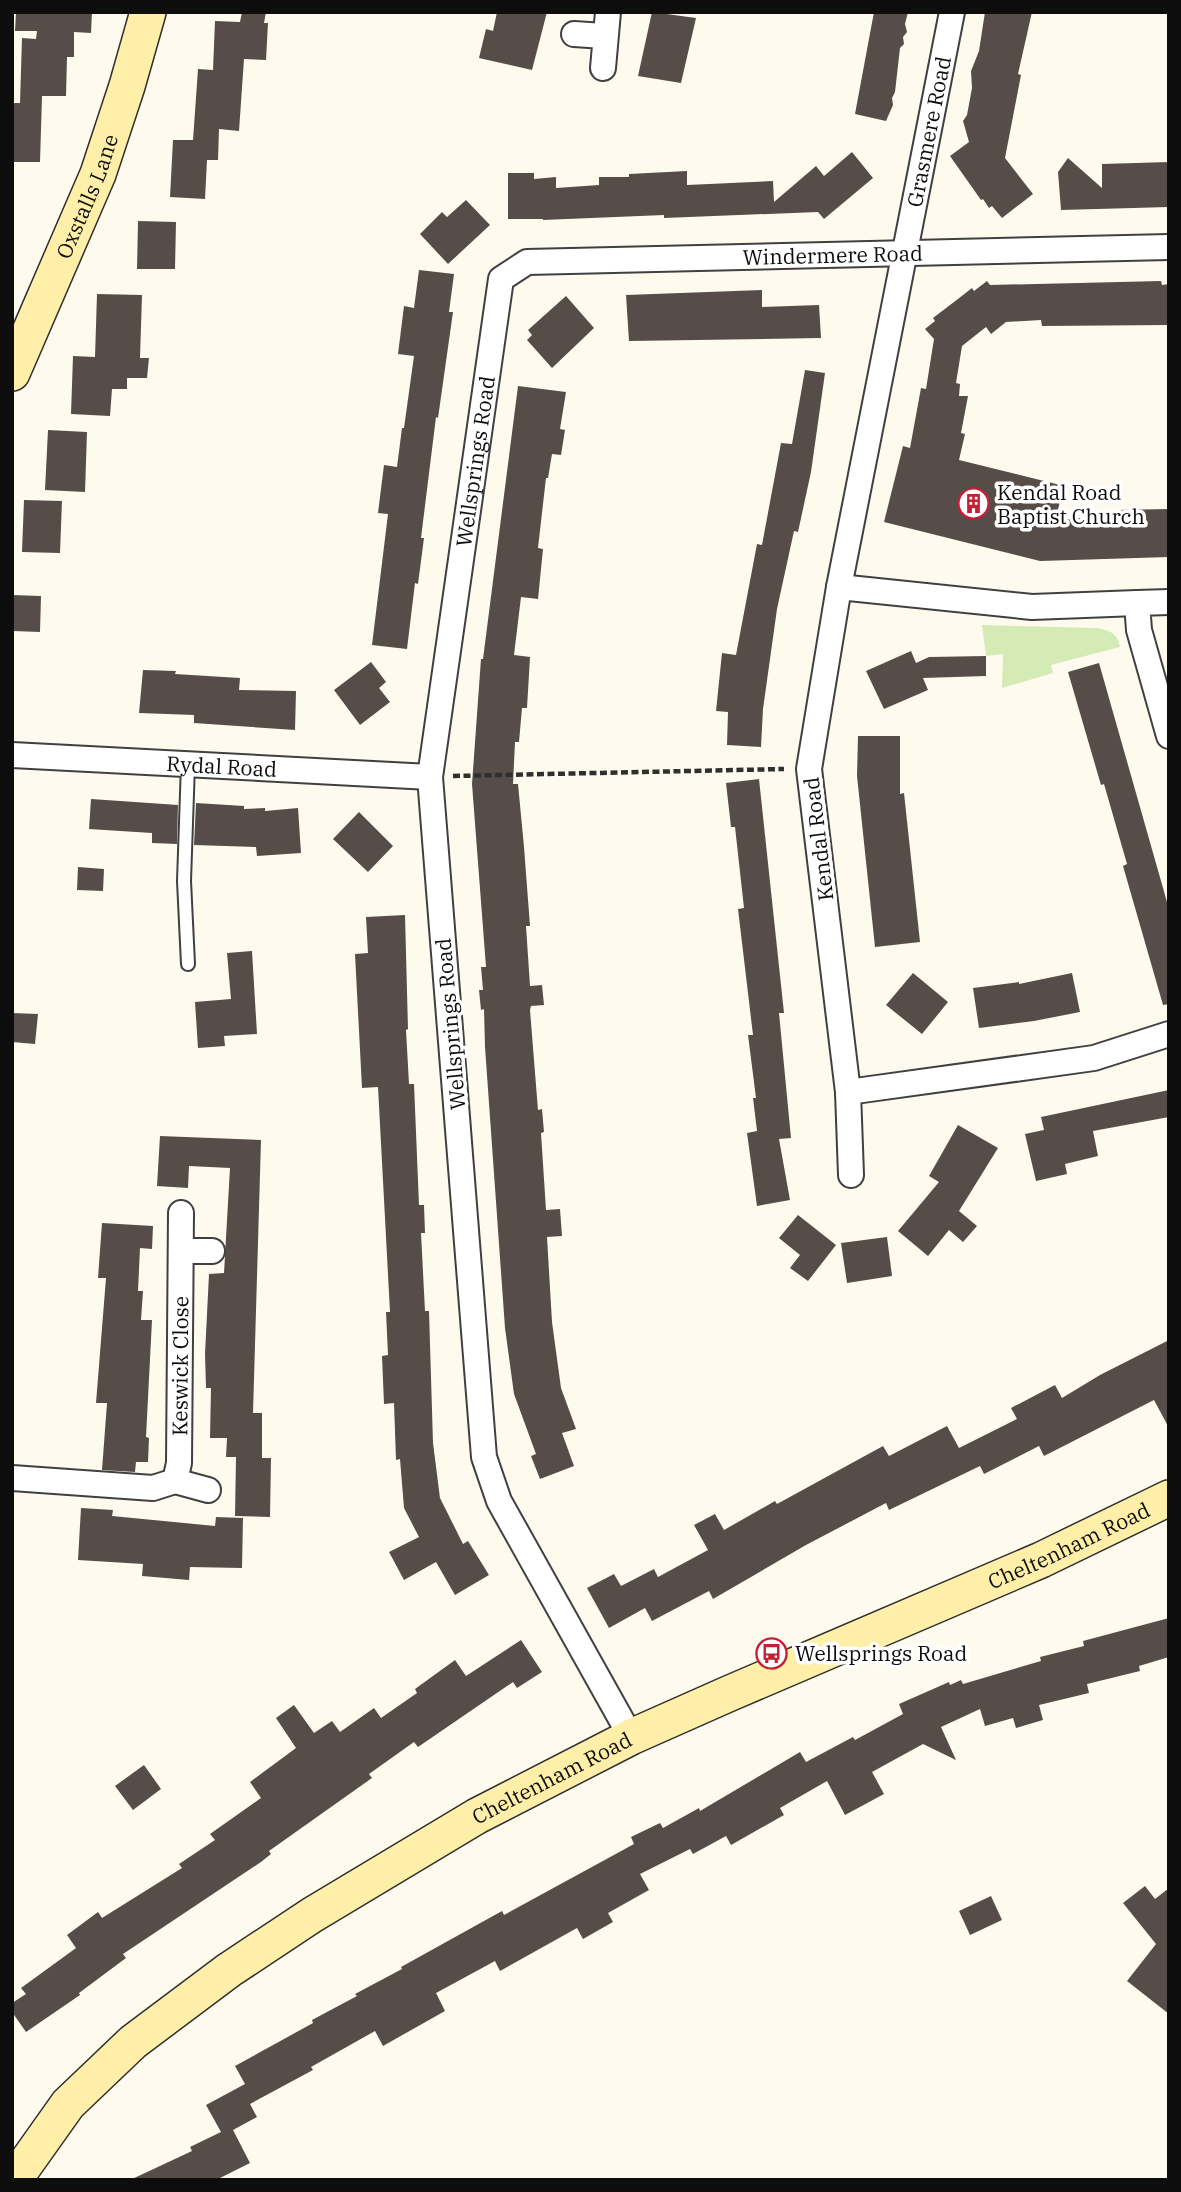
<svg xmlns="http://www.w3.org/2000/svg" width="1181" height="2192" font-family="'IBM Plex Serif',serif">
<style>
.green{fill:#d5ebb6}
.building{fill:#564d49}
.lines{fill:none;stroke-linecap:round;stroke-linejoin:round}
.lane-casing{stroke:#404040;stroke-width:16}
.street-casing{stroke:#404040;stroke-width:28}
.secondary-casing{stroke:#2f2f2f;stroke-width:38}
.path{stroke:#2f2f2f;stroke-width:4.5;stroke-dasharray:7 3.5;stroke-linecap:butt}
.lane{stroke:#fff;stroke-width:12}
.street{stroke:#fff;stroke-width:24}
.secondary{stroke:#ffefa9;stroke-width:35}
.labels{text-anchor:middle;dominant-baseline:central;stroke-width:7;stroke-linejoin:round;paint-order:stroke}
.street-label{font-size:21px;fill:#0d0d0d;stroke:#fff}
.poi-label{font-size:21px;fill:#0d0d0d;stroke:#fff;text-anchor:start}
</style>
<rect width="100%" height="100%" fill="#fffaee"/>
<path class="green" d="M982 625 1098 628C1111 631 1117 633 1120 647L1051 665 1053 673 1002 688 1003 654 986 656Z"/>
<path class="building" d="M16 12H92L91 33 74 32V57H67L66 96H42L40 162H12V103H20L22 38 36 39 37 31H15Z
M242 12H266L264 23H268L266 60 244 59 239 131 219 129 218 160H207L205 199 170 197 173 140H193L198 69 213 70 215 21 240 22Z
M497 12H547L532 70 479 58 486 29 493 31Z
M652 12 696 18 681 83 638 76Z
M874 12H908L905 24 907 32 903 37 904 44 900 48 895 92 892 98 893 105 886 121 855 114Z
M985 12H1032L1018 74 1021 75 1005 158 1033 194 1002 218 992 206 989 208 983 199 981 200 950 156 969 142 963 121 967 115 972 88 971 71 979 51Z
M852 152 873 178 824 219 818 212 664 218V215L543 220V219H508V173H534V179L556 177V188L599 185V177H629V174L687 171V185L773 181 774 202 816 166 824 176Z
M1068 158 1102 188V164L1169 162V207L1061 210 1058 172Z
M466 200 490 225 448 264 420 234 442 212 447 217Z
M138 221 176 222 175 269H137Z
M419 270 454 274 449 312H453L438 418 436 417 421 538H424L418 584 415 583 407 649 372 645 388 514 378 513 384 465 397 467 402 428H404L414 356 398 354 404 306 414 308Z
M987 281 990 285 1161 281 1162 285 1169 284V325L1042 326 1041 320 1006 322 991 334 986 327 962 346 956 383 960 384 959 396H968L961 433 965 434 959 460 1064 486 1055 521 1118 514V510L1169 509V557L1040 561 884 522 903 446 910 448 921 388 926 389 934 339 925 329 935 321 933 318 954 302 972 288 974 291Z
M762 290V307L819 305 821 338 629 341 626 295Z
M97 294 142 295 140 358H149L147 378H127V389H112L110 416 71 414 73 356 95 357Z
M566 296 594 328 552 368 527 340 532 335 528 330Z
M805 370 825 373 811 472 798 532 794 531 777 609 763 709 761 747 727 745 728 712 716 711 722 653 736 655 757 544 762 545 781 443 792 444Z
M518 386 566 392 560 429 565 430 561 455 552 454 548 478H546L538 548 543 549 538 599 521 597 514 655 530 657 527 708H522L519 742H515L513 784H518L524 847 530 926H526L530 986 542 985 544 1005 531 1006 530 1010 538 1110 542 1109 544 1132 541 1133 546 1210 560 1209 562 1236 547 1237 552 1322 561 1388 576 1429 562 1433 574 1466 540 1479 531 1456 536 1454 514 1394 505 1328 485 1047 484 1009 481 1010 479 990H483L481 967H486L472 784 481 659H483Z
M48 430 87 432 85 492 45 490Z
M24 500 62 501 60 553 22 552Z
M12 595 41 596 40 632 12 631Z
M911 651 916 663 929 657 986 656V676L923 678 928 690 884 709 866 671Z
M371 662 386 682 379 688 390 702 360 725 334 690Z
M1099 663 1169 909V1004L1163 1005 1123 866 1127 864 1104 784 1101 785 1068 672Z
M143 670 176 671 175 674 240 678 239 690 296 691 295 730 194 723V715L139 713Z
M858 736H900V794L904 793 920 942 875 947 857 776Z
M759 779 784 1013H779L791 1138 779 1139 790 1200 757 1206 747 1133 757 1131 753 1098H756L748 1035H753L738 909 744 908 735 827H731L726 783Z
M91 799 178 805 177 844 152 843V833L89 829Z
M196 803 244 806V809L265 808V811L298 808 301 853 257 856 256 847 194 845Z
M359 812 393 846 368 872 333 839Z
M78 867 104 869 103 891 77 890Z
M405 915 408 1029 406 1030 409 1084H414L419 1205H424L425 1233H421L425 1311H429L433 1443 440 1498 463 1544 468 1541 489 1575 455 1595 436 1562 404 1580 389 1552 419 1537 404 1508 400 1459 396 1460 394 1403 384 1404 382 1356 388 1355 386 1312H390L378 1087 362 1088 355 954 368 953 366 917Z
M252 951 257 1034 224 1036 225 1046 198 1048 195 1002 231 999 227 953Z
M913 973 948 1002 922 1034 886 1005Z
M1072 973 1080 1012 1034 1021 979 1028 973 988 1019 982V984Z
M12 1013 38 1014 35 1044 12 1042Z
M1169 1090V1117L1093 1131 1098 1156 1065 1164 1067 1174 1036 1181 1025 1134 1044 1130 1041 1117Z
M958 1125 998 1148 959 1211 977 1226 963 1242 949 1230 928 1256 898 1231 939 1182 929 1176Z
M160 1136 261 1140 253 1413H262V1458H271L270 1517 235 1516 236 1457H226L227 1438H210L211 1388H206L205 1354 209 1274 224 1273 230 1168 189 1166 188 1188 157 1186Z
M798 1215 836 1245 808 1281 790 1268 800 1255 779 1238Z
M102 1223 153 1226 152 1249 140 1248 138 1291H143L141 1320H152L146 1437 149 1438 148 1462H136L135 1472 102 1470 107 1403H96L106 1278H98Z
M887 1237 892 1276 847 1283 841 1243Z
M1169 1340V1428L1154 1400 1044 1456 1039 1446 984 1474 980 1466 889 1510 886 1503 806 1545 713 1599 709 1591 652 1621 645 1608 609 1628 587 1588 614 1574 621 1586 654 1569 658 1577 708 1550 694 1525 715 1514 724 1530 775 1501 777 1504 883 1446 889 1456 947 1426 959 1448 1017 1419 1011 1408 1055 1385 1062 1398 1100 1375Z
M81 1508 113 1510 112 1516 215 1526 216 1517 243 1518 242 1568 190 1567 189 1580 142 1576 143 1564 78 1560Z
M1169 1618V1657L1139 1666 1140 1671 1087 1684 1089 1693 1039 1705 1043 1720 1016 1728 1013 1718 985 1726 980 1709 941 1727 956 1760 923 1744 872 1772 884 1794 845 1815 827 1781 780 1808 784 1815 731 1845 726 1836 693 1854 690 1849 640 1874 649 1890 608 1913 613 1922 583 1939 577 1928 500 1971 495 1961 436 1993 445 2011 383 2046 375 2031 311 2067 313 2070 250 2104 257 2117 233 2130 250 2163 216 2180H130L192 2151 190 2147 221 2132 206 2105 245 2084 235 2066 313 2023 312 2020 357 1996 355 1994 402 1969 401 1967 502 1911 504 1915 634 1844 631 1837 660 1823 663 1828 699 1808 700 1811 800 1752 806 1762 853 1737 855 1740 903 1714 899 1704 949 1682 950 1685 961 1680 963 1684 1041 1661 1040 1657 1084 1646 1083 1641Z
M521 1640 542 1672 517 1688 513 1682 418 1747 414 1742 369 1774 372 1778 269 1851 271 1854 261 1862 123 1954 126 1958 79 1993 80 1995 26 2032 12 2012V2003L26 1994 21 1988 76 1948 67 1935 98 1912 102 1918 182 1868 179 1864 215 1840 210 1834 261 1798 250 1782 296 1748 276 1718 294 1705 314 1733 332 1721 340 1732 374 1708 381 1718 417 1693 415 1689 455 1660 466 1676Z
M144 1765 161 1789 133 1810 115 1786Z
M1145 1886 1155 1899 1169 1888V2014L1127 1981 1156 1944 1123 1903Z
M991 1896 1002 1920 970 1935 959 1911Z"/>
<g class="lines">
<defs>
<path id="lane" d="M188 964 184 881 188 764"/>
<g id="street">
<path d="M574 34 604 36"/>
<path d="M603 68 608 12"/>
<path d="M839 587 1032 607 1137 603"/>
<path d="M1169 602 1137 603 1139 630 1169 736"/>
<path id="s1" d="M12 755 430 777"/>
<path d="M848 1092 1094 1058 1169 1034"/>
<path id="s2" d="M851 1175 848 1092 809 769 839 587 952 12"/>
<path d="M181 1251H212"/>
<path id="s3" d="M12 1478 153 1488 175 1481 179 1463 181 1213"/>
<path d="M175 1481 208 1490"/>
<path id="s4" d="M631 1737 499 1501 484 1457 430 777 501 279 527 262 1169 247"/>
</g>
<g id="secondary">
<path id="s5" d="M12 373 98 174 127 86 148 12"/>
<path id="s6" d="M14 2180 68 2104 133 2042 229 1970 312 1915 477 1816 631 1737 728 1694 1041 1560 1169 1498"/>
</g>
</defs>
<use href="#lane" class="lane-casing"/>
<use href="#street" class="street-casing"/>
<use href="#secondary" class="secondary-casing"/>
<path class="path" d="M453 776 784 769"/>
<use href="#lane" class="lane"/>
<use href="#street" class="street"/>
<use href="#secondary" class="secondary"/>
</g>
<defs>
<symbol id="building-ring" viewBox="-11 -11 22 22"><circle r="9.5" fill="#fff" stroke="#c22034" stroke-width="1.5"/><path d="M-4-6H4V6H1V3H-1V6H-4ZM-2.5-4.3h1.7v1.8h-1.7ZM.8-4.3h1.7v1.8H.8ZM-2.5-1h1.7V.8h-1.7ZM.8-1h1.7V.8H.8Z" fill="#c22034"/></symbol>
<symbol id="bus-ring" viewBox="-11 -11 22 22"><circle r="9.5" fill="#fff" stroke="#c22034" stroke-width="1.5"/><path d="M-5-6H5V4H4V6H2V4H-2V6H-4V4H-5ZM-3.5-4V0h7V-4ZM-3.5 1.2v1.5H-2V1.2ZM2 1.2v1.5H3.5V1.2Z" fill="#c22034"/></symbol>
</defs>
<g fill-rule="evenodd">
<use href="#building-ring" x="956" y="486" width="35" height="35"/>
<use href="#bus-ring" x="754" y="1636" width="35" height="35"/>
</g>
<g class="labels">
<g class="street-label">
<text stroke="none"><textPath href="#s2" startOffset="1057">Grasmere Road</textPath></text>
<text stroke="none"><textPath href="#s5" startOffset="192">Oxstalls Lane</textPath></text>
<text stroke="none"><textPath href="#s4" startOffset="1839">Windermere Road</textPath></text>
<text stroke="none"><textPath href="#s4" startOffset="1318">Wellsprings Road</textPath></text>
<text stroke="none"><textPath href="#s1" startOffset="210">Rydal Road</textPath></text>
<text transform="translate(818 839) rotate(-97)">Kendal Road</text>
<text transform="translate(450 1024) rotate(-95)">Wellsprings Road</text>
<text stroke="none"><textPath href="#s3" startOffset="280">Keswick Close</textPath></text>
<text stroke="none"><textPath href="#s6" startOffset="1246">Cheltenham Road</textPath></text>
<text stroke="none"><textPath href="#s6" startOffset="679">Cheltenham Road</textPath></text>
</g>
<g class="poi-label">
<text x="997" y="492">Kendal Road<tspan x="997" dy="24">Baptist Church</tspan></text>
<text x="795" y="1653">Wellsprings Road</text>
</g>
</g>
<rect width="1181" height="2192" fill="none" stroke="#0d0d0d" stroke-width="28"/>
</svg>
